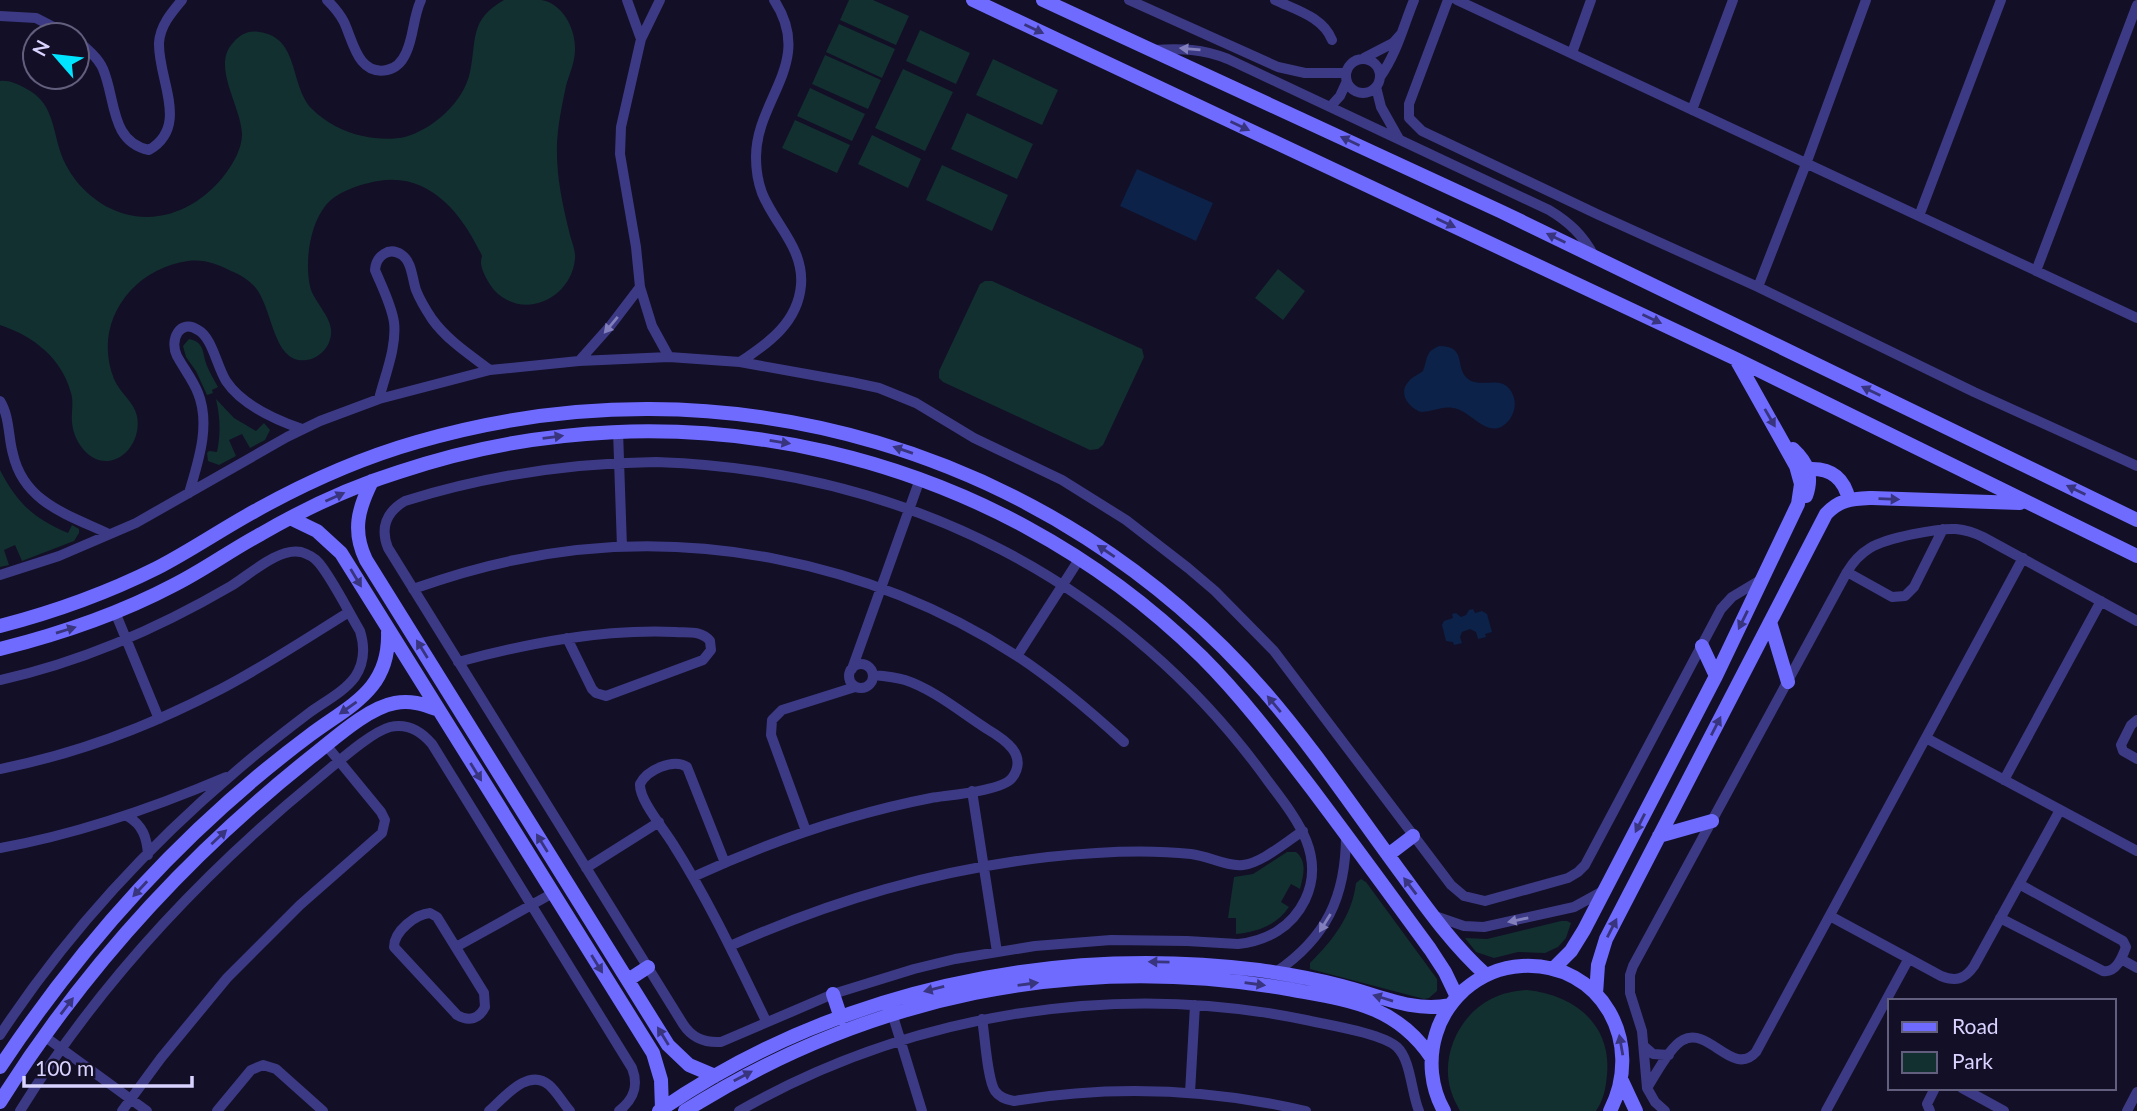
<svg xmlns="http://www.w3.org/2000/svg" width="2137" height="1111" font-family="Lato,sans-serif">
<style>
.green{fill:#12302f}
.water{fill:#0c2248}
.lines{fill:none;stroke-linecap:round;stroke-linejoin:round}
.street{stroke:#3d3a85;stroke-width:10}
.secondary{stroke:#6f6bff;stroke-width:14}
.oneway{fill:#38347d}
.oneway2{fill:#837fbc}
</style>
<rect width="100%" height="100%" fill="#130f26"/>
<path class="green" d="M504 0C516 0 529 0 541 0 563 3 576 30 575 50 575 62 569 75 566 86 562 105 558 124 557 144 556 174 562 203 569 231 571 241 576 250 575 259 571 299 523 321 494 290 489 284 482 272 481 264 481 254 484 259 479 250 460 211 427 172 378 181 361 184 338 191 326 205 309 225 304 266 311 290 316 303 329 315 331 329 333 347 316 363 298 360 272 354 272 307 255 287 249 280 239 274 231 271 217 264 204 259 188 261 131 269 92 324 114 379 120 393 134 402 137 416 141 435 129 458 109 461 88 463 73 440 72 422 71 413 74 402 71 393 62 358 33 336 0 325V81C9 80 17 84 25 88 58 104 51 137 66 165 78 188 100 207 125 214 165 225 203 204 226 173 234 162 242 148 242 134 241 106 212 67 232 44 239 35 248 30 259 32 300 37 289 85 312 109 325 122 345 133 363 136 376 139 392 140 405 137 433 129 464 102 470 72 477 39 469 20 504 0Z
M849 0H873L909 16 896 45 840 20Z
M839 24 895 49 882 78 826 52Z
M920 30 970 53 956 84 906 61Z
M825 55 881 80 868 109 812 84Z
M993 59 1058 90 1042 125 976 95Z
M903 69 953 92 925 151 875 128Z
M810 88 865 114 852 141 797 116Z
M967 113 1033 144 1017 179 951 149Z
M795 120 850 145 837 173 782 148Z
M872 135 921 159 908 188 858 164Z
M942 165 1008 195 992 231 926 200Z
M1278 269 1305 291 1283 320 1255 298Z
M985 281H992L1142 349 1144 357 1103 445 1098 449 1090 450 943 382 939 378V371L980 284Z
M189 339C205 342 202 353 207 366 210 373 214 380 218 387L212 390 213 393 207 395 196 371 186 357 183 346Z
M216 399 234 418 256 431 264 423 270 430 265 440 250 448 242 434 229 440 236 456 219 465 208 461 207 453 209 451 217 452C221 433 220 417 216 399Z
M0 470C18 504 33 518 68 533L72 525 79 529V533L74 541 22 561 15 545 4 550 9 565 0 567Z
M1287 852H1296C1308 862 1303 876 1300 889L1291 884 1281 902 1289 907C1277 925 1257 932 1236 934V918H1228L1234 877 1253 874Z
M1361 879 1366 882 1437 979V991L1429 998 1424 999 1310 969V963C1333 940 1352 916 1356 883Z
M1561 921H1567L1571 923 1566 938 1558 947 1545 953 1518 952 1494 958 1476 952 1465 938 1487 939Z
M1527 990C1574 995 1612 1024 1607 1075 1606 1088 1603 1101 1596 1111H1460C1457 1105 1453 1098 1451 1091 1440 1057 1459 1015 1491 999 1503 993 1514 991 1527 990Z"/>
<path class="water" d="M1137 169 1213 203 1196 241 1120 206Z
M1439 346C1468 346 1454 368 1468 379 1482 390 1506 371 1514 398 1516 405 1514 413 1510 419 1490 445 1472 410 1453 408 1442 406 1432 412 1421 412 1409 408 1397 393 1409 381 1412 377 1419 374 1423 371 1428 358 1425 352 1439 346Z
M1473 609 1475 613 1482 611 1487 614 1492 632 1485 634 1486 637 1478 639 1476 632 1470 629 1462 632 1460 637 1462 643 1454 645 1453 642 1446 641 1442 625 1444 621 1453 618 1452 614 1456 613 1461 617 1466 615 1469 610Z"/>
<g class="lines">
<path class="street" d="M327 0C333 6 340 14 344 22 353 41 358 76 387 70 397 68 402 62 406 53 414 36 413 17 421 0
M627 0 641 39
M660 0 641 39 621 127 620 154 636 247 640 287 652 326 669 357
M1129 0 1278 67 1305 73H1345
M1275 0C1296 10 1323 17 1332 40
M1448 0 1409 104V118L1422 131 1599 215 1758 287 1974 392 2137 466
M1457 0 2137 318
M0 16 36 18 69 35
M77 41C86 47 99 59 103 69 116 99 110 142 149 150 190 126 158 80 159 43 160 26 171 13 182 0
M1154 50C1181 48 1203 49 1228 59L1549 210C1569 222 1583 235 1594 256
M1572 53 1591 0
M1364 58 1393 43 1401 34
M1346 76a17 17 0 1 1 34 0a17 17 0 1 1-34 0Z
M1380 77C1397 53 1403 27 1414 0
M1376 87 1381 107 1399 139
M1330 107 1340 96 1346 83
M1692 110 1733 0
M1919 216 2001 0
M2036 271 2137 5
M1758 287 1806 164 1866 0
M579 361 611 325 640 287
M740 362C769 343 798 322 801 285 804 248 775 225 762 193 758 182 756 169 756 157 756 99 815 62 774 0
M379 399C385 375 397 347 394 322 391 304 382 287 375 270 376 256 389 246 402 255 412 262 412 278 416 290 420 300 426 310 432 319 447 340 470 355 490 370
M0 401C10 417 8 437 13 454 24 503 69 515 109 534
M618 431 622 547
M656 462C778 466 894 494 1002 550 1108 605 1199 685 1268 781 1294 816 1327 854 1305 900 1292 927 1267 941 1238 944L1187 941 1111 940 1035 946 955 959 914 969 833 994 721 1042C704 1043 692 1038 683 1024L388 548C380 528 386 512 405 501 488 475 570 463 656 462Z
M189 493C198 462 211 425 198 393 193 380 184 369 177 356 169 340 180 318 198 330 212 337 217 367 226 381 242 405 276 420 302 429
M1847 572 1892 597 1905 596 1914 587 1943 529
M0 575 59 556 136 523 287 437 320 421 379 399 490 370 579 361 669 357 740 362 851 382 879 388 916 403 974 438 1062 480 1126 520 1188 568 1215 591 1274 651 1451 885 1464 896 1485 901 1568 878 1578 872 1585 865 1721 609 1732 597 1762 579
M413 589C447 577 480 567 515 560 687 524 870 561 1017 656 1055 681 1090 711 1124 742
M115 612 159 719
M1017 656 1080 558
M458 662C529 643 601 629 675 632 687 633 701 630 710 641L711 650 703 660 606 696 596 693 592 689 567 638
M849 676a12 12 0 1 1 24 0a12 12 0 1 1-24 0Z
M852 669 920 479
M0 680C82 662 159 628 231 586 249 575 279 547 301 552 308 554 314 557 319 563 333 580 348 611 360 631 365 647 365 662 355 677 344 692 324 702 309 713 284 732 258 752 234 773 146 848 64 938 0 1035
M2137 720 2131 725 2121 745 2123 751 2137 759
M1926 738 2137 851
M0 769C77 754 152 725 221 689 265 666 307 638 349 612
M2004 780 2101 601
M972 791 997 952
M127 816C143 825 147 838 148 855
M806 831 771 735 772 720 782 710 855 687
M0 848C79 834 153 808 226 777
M725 863 687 767C673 758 647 770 640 784 639 800 664 829 673 844 709 901 737 961 766 1021
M586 868 659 822
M693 877C769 842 848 814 931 798 949 795 1002 791 1012 778 1029 755 1004 739 987 729 962 713 933 689 905 680 895 677 884 676 873 675
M430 913 437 917 484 993 485 1007C479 1019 469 1022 457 1015L394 947C394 931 416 914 430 913Z
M1432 915 1464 926 1484 927 1574 907 1605 890
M1830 916 1941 976C1956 982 1965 979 1974 966L2060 810
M2000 918 2103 971C2116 973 2122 958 2126 947L2123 941 2019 884
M730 946C834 900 935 870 1048 857 1094 852 1145 849 1191 854 1209 856 1226 867 1243 865 1262 863 1287 841 1303 831
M456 947 553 893
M2121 959 2137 968
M1276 972C1326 938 1346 897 1346 835
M892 1013 922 1111
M982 1019C985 1035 987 1079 995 1091 1000 1098 1007 1100 1014 1101 1111 1085 1211 1089 1306 1111
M44 1036 147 1111
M1645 1047 1653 1054 1669 1055
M1647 1088C1655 1076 1670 1046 1683 1040 1709 1026 1733 1078 1756 1052L2023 558
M1962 1088 2004 1111
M1190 1093 1195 1005
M20 1111C99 983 205 871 321 776 337 763 371 732 390 727 407 723 421 731 432 744L632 1068C639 1086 634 1099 619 1111
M122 1111 161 1058 227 978 300 905 382 833 385 820 381 812 326 745
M217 1111 251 1070 263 1065 276 1069 323 1111
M489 1111C504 1098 528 1067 549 1085 557 1092 563 1103 570 1111
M739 1111C909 1014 1114 980 1306 1020 1328 1025 1381 1033 1397 1047 1411 1060 1411 1092 1419 1111
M1665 1111 1655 1102 1647 1088 1642 1031 1630 993V975L1633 966 1847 572C1853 562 1860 554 1870 548 1886 538 1937 528 1956 529 1966 530 1975 533 1983 537L2137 621
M1826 1111 1908 960
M1930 1111 1927 1104 1935 1088
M2127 1111 2137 1092"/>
<path class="secondary" d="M973 0 1736 359 2137 556
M1043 0 1502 212 2137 520
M1793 449C1808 463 1813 476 1806 496
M1809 469C1831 468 1844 478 1849 500
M372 481C358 509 352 531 366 560L668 1045 689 1065 715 1076
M290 518 317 531 341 553 653 1053 661 1080 662 1109
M1770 622 1788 682
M0 626C54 612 107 593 157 568 190 551 222 529 255 511 307 482 361 458 417 442 725 352 1053 450 1264 691 1316 751 1360 818 1407 881 1431 914 1455 947 1486 975
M1702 646 1716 676
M0 649C60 634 119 614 174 585 204 570 231 550 261 534 304 509 351 487 399 472 678 378 992 450 1202 657 1244 699 1279 746 1315 793 1354 845 1392 897 1430 949L1445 972 1457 997
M1659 836 1712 821
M1388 855 1413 836
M1553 969 1571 951 1584 930 1716 676 1798 504 1801 484 1796 466 1736 359
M628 980 648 967
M833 994 841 1018
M1596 994 1598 965 1606 939 1826 514C1840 499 1852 499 1872 498L2020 503
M0 1067C84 941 188 826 310 735 350 705 390 690 388 632
M1622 1081 1636 1111
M0 1102C83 970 189 854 311 757 333 740 367 708 395 703 410 700 423 704 436 709
M659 1111C833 991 1050 944 1259 970 1287 974 1315 979 1342 986 1378 995 1413 1013 1450 1005
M685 1111C867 996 1075 952 1288 989 1347 1000 1395 1004 1431 1057
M1444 1111C1431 1088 1428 1060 1436 1034 1441 1017 1451 1002 1464 990 1480 976 1501 967 1522 966 1602 962 1645 1043 1610 1111"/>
</g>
<defs><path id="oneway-solid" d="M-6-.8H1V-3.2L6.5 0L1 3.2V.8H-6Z" transform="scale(1.75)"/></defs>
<g class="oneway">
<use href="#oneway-solid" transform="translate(1034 29) rotate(25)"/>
<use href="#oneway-solid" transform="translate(1240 126) rotate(25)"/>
<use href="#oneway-solid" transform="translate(1350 141) rotate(-155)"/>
<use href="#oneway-solid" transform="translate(1446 223) rotate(25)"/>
<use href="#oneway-solid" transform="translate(1556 238) rotate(-154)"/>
<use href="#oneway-solid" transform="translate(1652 319) rotate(25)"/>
<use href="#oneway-solid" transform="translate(1871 391) rotate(-154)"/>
<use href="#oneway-solid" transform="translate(1770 418) rotate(60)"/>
<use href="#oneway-solid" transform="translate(553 437) rotate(-7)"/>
<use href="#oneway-solid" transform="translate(780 442) rotate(9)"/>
<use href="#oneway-solid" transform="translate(903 450) rotate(-161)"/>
<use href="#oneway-solid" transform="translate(2076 490) rotate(-154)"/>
<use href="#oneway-solid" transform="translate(335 497) rotate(-24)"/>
<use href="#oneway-solid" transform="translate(1889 499) rotate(2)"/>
<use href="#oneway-solid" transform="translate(1106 551) rotate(-146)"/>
<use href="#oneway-solid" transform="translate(356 578) rotate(59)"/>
<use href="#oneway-solid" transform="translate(1743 620) rotate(116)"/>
<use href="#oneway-solid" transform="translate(66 630) rotate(-17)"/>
<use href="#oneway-solid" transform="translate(422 649) rotate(-122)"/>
<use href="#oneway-solid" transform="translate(1274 704) rotate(-130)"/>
<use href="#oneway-solid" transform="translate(348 708) rotate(145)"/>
<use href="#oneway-solid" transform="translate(1716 726) rotate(-63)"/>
<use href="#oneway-solid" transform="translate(476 772) rotate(58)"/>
<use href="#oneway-solid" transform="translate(1640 823) rotate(117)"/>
<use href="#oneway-solid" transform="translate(219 837) rotate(-43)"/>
<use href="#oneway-solid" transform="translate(542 843) rotate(-122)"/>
<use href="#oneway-solid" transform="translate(1410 886) rotate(-127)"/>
<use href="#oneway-solid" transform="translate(140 889) rotate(133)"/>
<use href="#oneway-solid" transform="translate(1612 928) rotate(-63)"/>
<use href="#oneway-solid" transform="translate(1159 962) rotate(-179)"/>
<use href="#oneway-solid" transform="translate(597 964) rotate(58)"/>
<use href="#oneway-solid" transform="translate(1028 984) rotate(-8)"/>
<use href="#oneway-solid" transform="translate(1255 984) rotate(8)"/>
<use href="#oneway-solid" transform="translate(934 989) rotate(166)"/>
<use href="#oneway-solid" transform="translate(1383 998) rotate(-163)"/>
<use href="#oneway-solid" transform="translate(67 1006) rotate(-53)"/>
<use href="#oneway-solid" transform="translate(663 1036) rotate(-122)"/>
<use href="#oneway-solid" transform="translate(1621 1045) rotate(-100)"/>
<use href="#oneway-solid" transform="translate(743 1076) rotate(-28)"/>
</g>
<g class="oneway2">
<use href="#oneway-solid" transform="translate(1190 49) rotate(-175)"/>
<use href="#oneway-solid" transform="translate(611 325) rotate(130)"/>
<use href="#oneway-solid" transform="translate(1518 920) rotate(168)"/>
<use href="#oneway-solid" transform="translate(1325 923) rotate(122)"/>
</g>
<rect x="1888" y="999" width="228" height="91" fill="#130f26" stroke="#625e7d" stroke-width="2"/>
<rect x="1902" y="1022" width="35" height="10" fill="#6f6bff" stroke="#625e7d" stroke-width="2"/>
<text x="1952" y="1034" font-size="21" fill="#d9d4ff">Road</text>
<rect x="1902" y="1052" width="35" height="21" fill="#12302f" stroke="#625e7d" stroke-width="2"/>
<text x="1952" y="1069" font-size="21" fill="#d9d4ff">Park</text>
<g transform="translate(56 56) rotate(298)"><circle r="33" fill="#130f26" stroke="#625e7d" stroke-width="2"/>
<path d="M0-5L12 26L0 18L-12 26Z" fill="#00e5ff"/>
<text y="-10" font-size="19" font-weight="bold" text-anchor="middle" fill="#d9d4ff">N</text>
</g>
<path d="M24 1076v10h168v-10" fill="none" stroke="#d9d4ff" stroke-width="3.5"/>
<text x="35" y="1076" font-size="21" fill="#d9d4ff" stroke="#130f26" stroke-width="5" paint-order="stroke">100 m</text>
</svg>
